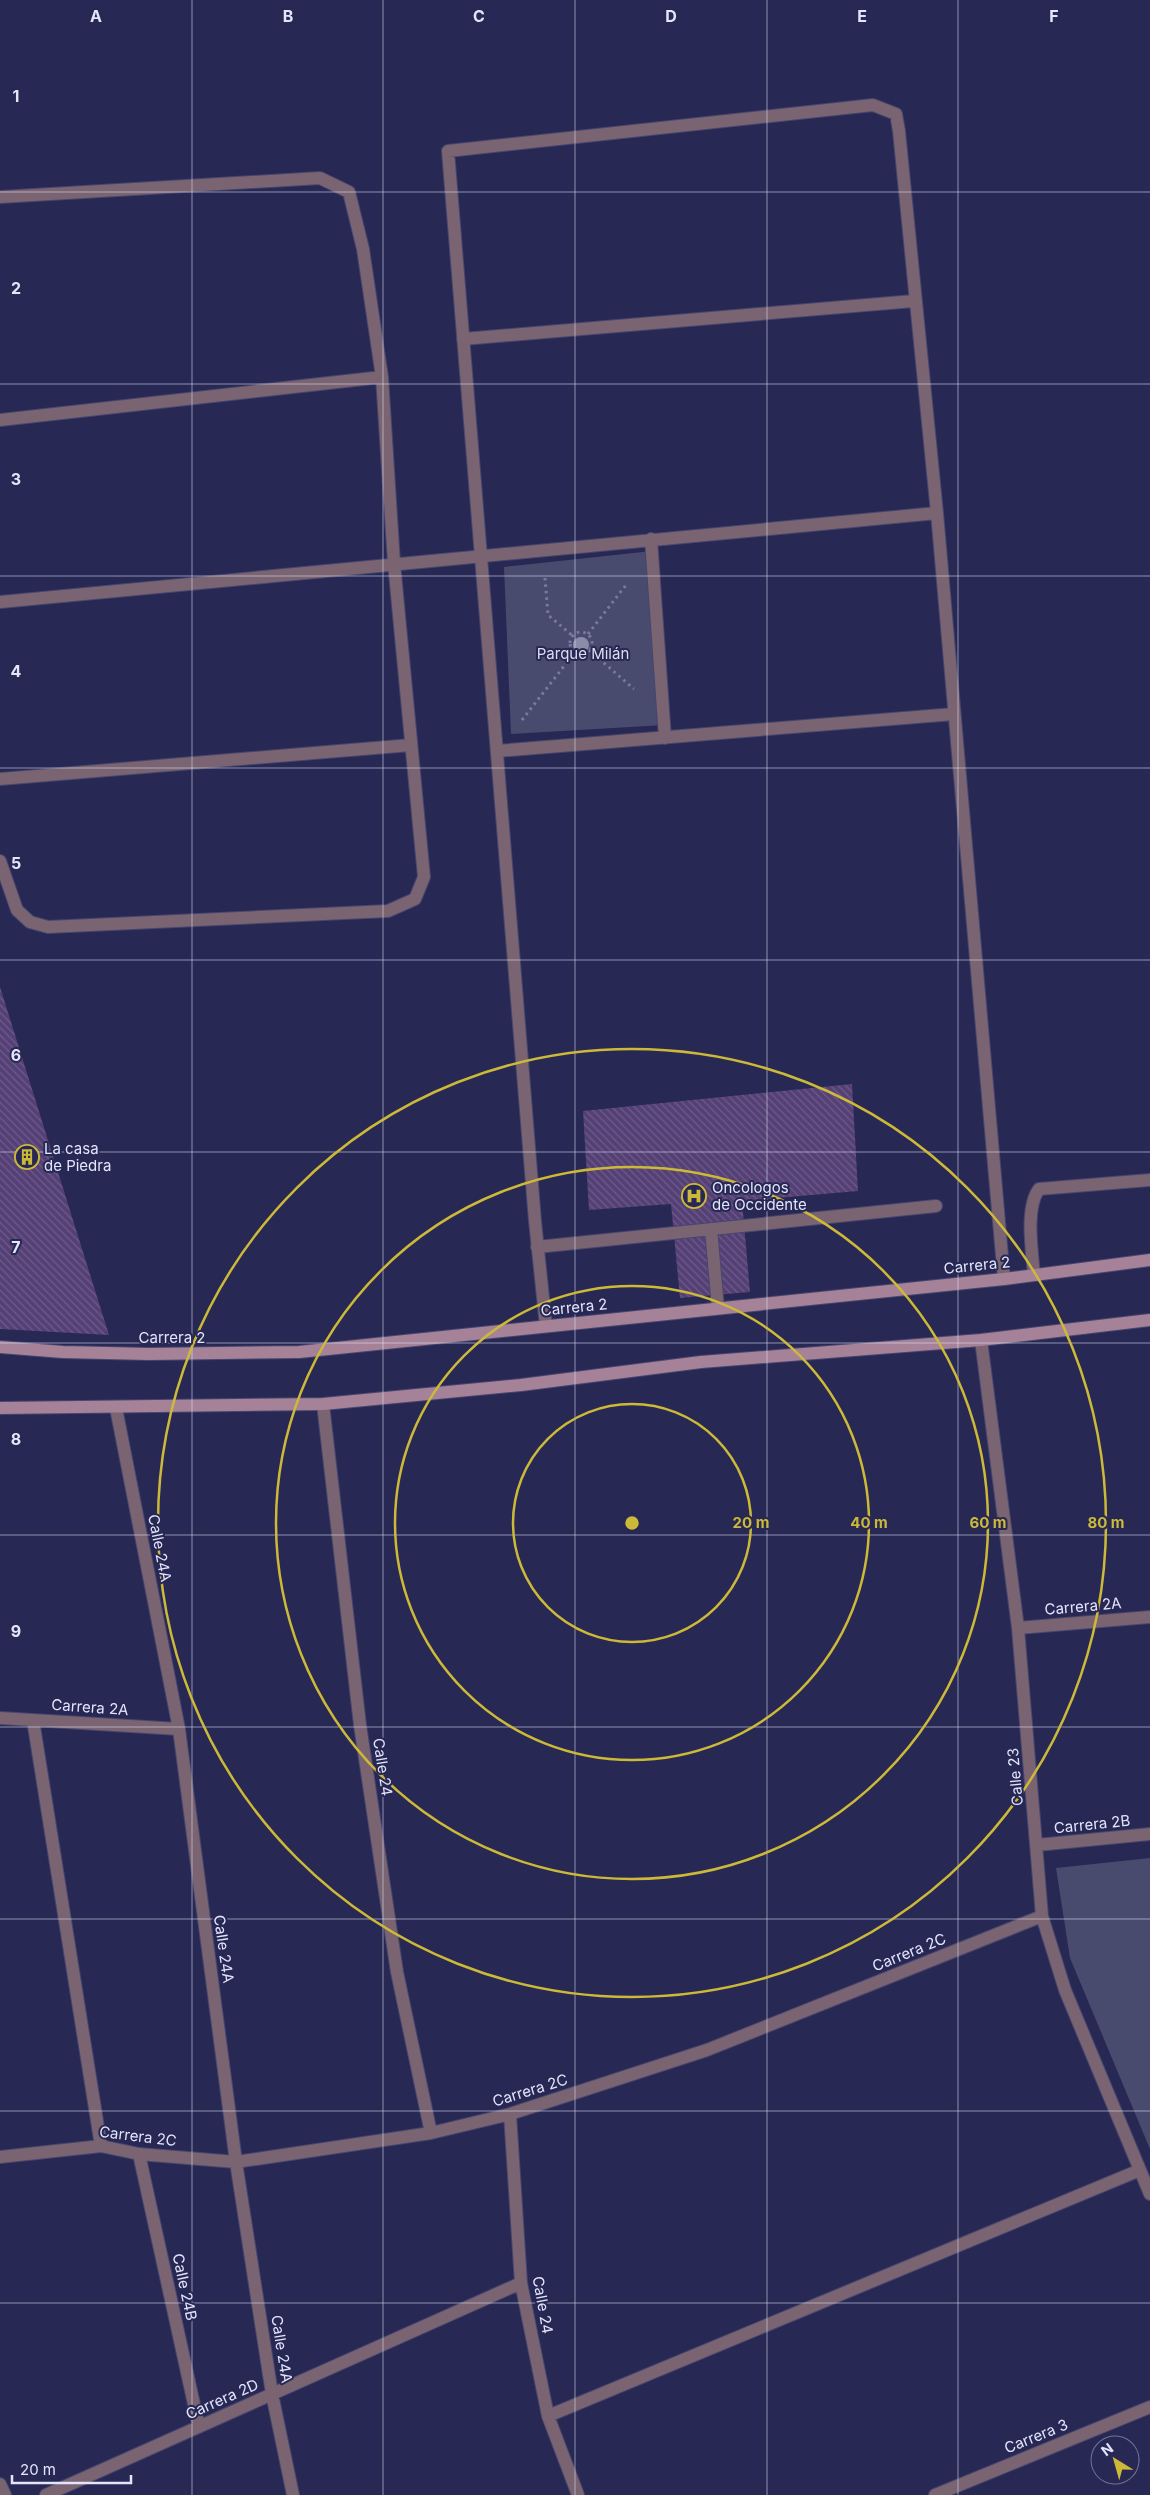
<svg xmlns="http://www.w3.org/2000/svg" width="1150" height="2495" font-family="Inter,sans-serif">
<style>
.green{fill:#484b6e}
.building{fill:url(#building-back-hatch)}
.lines{fill:none;stroke-linecap:round;stroke-linejoin:round}
.service-casing{stroke:#46466f;stroke-width:14}
.minor-casing{stroke:#46466f;stroke-width:14}
.secondary-casing{stroke:#46466f;stroke-width:14}
.path{stroke:#797a9d;stroke-width:3;stroke-dasharray:2.5 4;stroke-linecap:butt}
.service{stroke:#7a6472;stroke-width:12}
.minor{stroke:#7a6472;stroke-width:12}
.secondary{stroke:#a58298;stroke-width:12}
.tree{fill:#8b8ca9}
.grid{fill:none;stroke:#e2e5fc;stroke-width:1;stroke-opacity:0.55}
.ring{fill:none;stroke:#ccb938;stroke-width:2.5}
.labels{text-anchor:middle;dominant-baseline:central;stroke-width:4;stroke-linejoin:round;paint-order:stroke}
.park-label{font-size:15px;fill:#dcdeef;stroke:#282854}
.poi-label{font-size:15px;fill:#e2e5fc;stroke:#282854;text-anchor:start}
.street-label{font-size:15px;fill:#e2e5fc;stroke:#282854}
.grid-label{font-size:16px;text-anchor:middle;font-weight:bold;fill:#e2e5fc;stroke:#282854;stroke-width:4;stroke-linejoin:round;paint-order:stroke}
.centre{fill:#ccb938;stroke:#282854;stroke-width:2.5}
.ring-label{font-size:15px;text-anchor:middle;font-weight:bold;fill:#ccb938;stroke:#282854;stroke-width:4;stroke-linejoin:round;paint-order:stroke}
</style>
<defs>
<pattern id="building-back-hatch" width="6" height="6" patternUnits="userSpaceOnUse" patternTransform="scale(1.25)"><rect width="6" height="6" fill="#554075"/><path d="M-1 5l2 2M0 0l6 6M5-1l2 2" fill="none" stroke="#6d5b8a"/></pattern>
</defs>
<rect width="100%" height="100%" fill="#282854"/>
<path class="green" d="M652 551 664 725 511 734 504 567Z
M1150 1858V2149L1070 1958 1056 1868Z"/>
<path class="building" d="M0 987 109 1335 0 1329Z
M852 1084 858 1191 742 1201 750 1292 680 1298 671 1204 589 1210 583 1111Z"/>
<g class="lines">
<defs>
<path id="service" d="M711 1229 718 1308
M537 1247 936 1206
M1034 1275C1032 1251 1025 1208 1039 1189L1150 1180"/>
<path id="minor" d="M0 197 320 178 349 192 363 249 382 377 394 563 424 877 415 899 388 911 48 927 30 922 17 910 0 861
M463 339 914 301
M0 420 382 377
M651 539 665 738
M0 602 937 513
M497 751 954 714
M0 779 411 745
M546 1326 535 1221 448 151 873 105 896 114 899 131 937 513 1004 1279
M981 1340 1018 1628 1042 1916 1065 1990 1150 2194
M323 1404 360 1725 397 1972 431 2133
M116 1408 179 1729 236 2162 272 2394 293 2495
M1018 1628 1150 1617
M0 1718 179 1729
M33 1720 101 2146
M1037 1845 1150 1834
M510 2114 521 2283 548 2416 578 2495
M139 2154 199 2427
M0 2157 101 2146 139 2154 236 2162 431 2133 510 2114 707 2050 1042 1916
M548 2416 1140 2170
M0 2484 5 2495
M46 2495 521 2283
M935 2495 1150 2407"/>
<path id="secondary" d="M0 1347 63 1352 149 1354 299 1352 1004 1279 1150 1260
M0 1408 323 1404 521 1385 701 1362 981 1340 1150 1320"/>
</defs>
<use href="#service" class="service-casing"/>
<use href="#minor" class="minor-casing"/>
<use href="#secondary" class="secondary-casing"/>
<path class="path" d="M545 578 548 615 573 636
M570 643a11 11 0 1 1 22 0a11 11 0 1 1-22 0Z
M588 634 626 585
M589 650 634 689
M522 720 575 652"/>
<use href="#service" class="service"/>
<use href="#minor" class="minor"/>
<use href="#secondary" class="secondary"/>
</g>
<circle class="tree" cx="581" cy="645" r="8"/>
<path class="grid" d="M192 0V2495M383 0V2495M575 0V2495M767 0V2495M958 0V2495M0 192H1150M0 384H1150M0 576H1150M0 768H1150M0 960H1150M0 1152H1150M0 1343H1150M0 1535H1150M0 1727H1150M0 1919H1150M0 2111H1150M0 2303H1150"/>
<g class="ring">
<circle cx="632" cy="1523" r="119"/>
<circle cx="632" cy="1523" r="237"/>
<circle cx="632" cy="1523" r="356"/>
<circle cx="632" cy="1523" r="474"/>
</g>
<defs>
<symbol id="building-ring" viewBox="-11 -11 22 22"><circle r="9.5" fill="#282854" stroke="#ccb938" stroke-width="1.5"/><path d="M-4-6H4V6H1V3H-1V6H-4ZM-2.5-4.3h1.7v1.8h-1.7ZM.8-4.3h1.7v1.8H.8ZM-2.5-1h1.7V.8h-1.7ZM.8-1h1.7V.8H.8Z" fill="#ccb938"/></symbol>
<symbol id="hospital-ring" viewBox="-11 -11 22 22"><circle r="9.5" fill="#282854" stroke="#ccb938" stroke-width="1.5"/><path d="M-5-5h3v3.5h4V-5h3V5h-3V1.5h-4V5h-3Z" fill="#ccb938"/></symbol>
</defs>
<g fill-rule="evenodd">
<use href="#building-ring" x="13" y="1143" width="28" height="28"/>
<use href="#hospital-ring" x="680" y="1182" width="28" height="28"/>
</g>
<g class="labels">
<g class="park-label">
<text x="583" y="653">Parque Milán</text>
</g>
<g class="poi-label">
<text x="44" y="1148">La casa<tspan x="44" dy="17">de Piedra</tspan></text>
<text x="712" y="1187">Oncologos<tspan x="712" dy="17">de Occidente</tspan></text>
</g>
<g class="street-label">
<text transform="translate(977 1265) rotate(-6)">Carrera 2</text>
<text transform="translate(574 1307) rotate(-6)">Carrera 2</text>
<text x="172" y="1337">Carrera 2</text>
<text transform="translate(160 1548) rotate(79)">Calle 24A</text>
<text transform="translate(1083 1606) rotate(-5)">Carrera 2A</text>
<text transform="translate(90 1707) rotate(4)">Carrera 2A</text>
<text transform="translate(383 1767) rotate(81)">Calle 24</text>
<text transform="translate(1015 1777) rotate(-95)">Calle 23</text>
<text transform="translate(1092 1824) rotate(-6)">Carrera 2B</text>
<text transform="translate(224 1949) rotate(82)">Calle 24A</text>
<text transform="translate(909 1952) rotate(-22)">Carrera 2C</text>
<text transform="translate(530 2090) rotate(-17)">Carrera 2C</text>
<text transform="translate(138 2136) rotate(7)">Carrera 2C</text>
<text transform="translate(185 2287) rotate(78)">Calle 24B</text>
<text transform="translate(543 2305) rotate(80)">Calle 24</text>
<text transform="translate(282 2349) rotate(81)">Calle 24A</text>
<text transform="translate(222 2399) rotate(-24)">Carrera 2D</text>
<text transform="translate(1036 2436) rotate(-22)">Carrera 3</text>
</g>
</g>
<g class="grid-label">
<text x="96" y="22">A</text>
<text x="288" y="22">B</text>
<text x="479" y="22">C</text>
<text x="671" y="22">D</text>
<text x="862" y="22">E</text>
<text x="1054" y="22">F</text>
<text x="16" y="102">1</text>
<text x="16" y="294">2</text>
<text x="16" y="485">3</text>
<text x="16" y="677">4</text>
<text x="16" y="869">5</text>
<text x="16" y="1061">6</text>
<text x="16" y="1253">7</text>
<text x="16" y="1445">8</text>
<text x="16" y="1637">9</text>
</g>
<circle cx="632" cy="1523" r="8" class="centre"/>
<g class="ring-label">
<text x="751" y="1528">20 m</text>
<text x="869" y="1528">40 m</text>
<text x="988" y="1528">60 m</text>
<text x="1106" y="1528">80 m</text>
</g>
<g transform="translate(1115 2460) rotate(323)"><circle r="24" fill="#282854" stroke="#727497"/>
<path d="M0-4L9 19L0 12L-9 19Z" fill="#ccb938"/>
<text y="-8" font-size="14" font-weight="bold" text-anchor="middle" fill="#e2e5fc">N</text>
</g>
<path d="M12 2475v8h119v-8" fill="none" stroke="#e2e5fc" stroke-width="2.5"/>
<text x="20" y="2475" font-size="15" fill="#e2e5fc" stroke="#282854" stroke-width="4" paint-order="stroke">20 m</text>
</svg>
